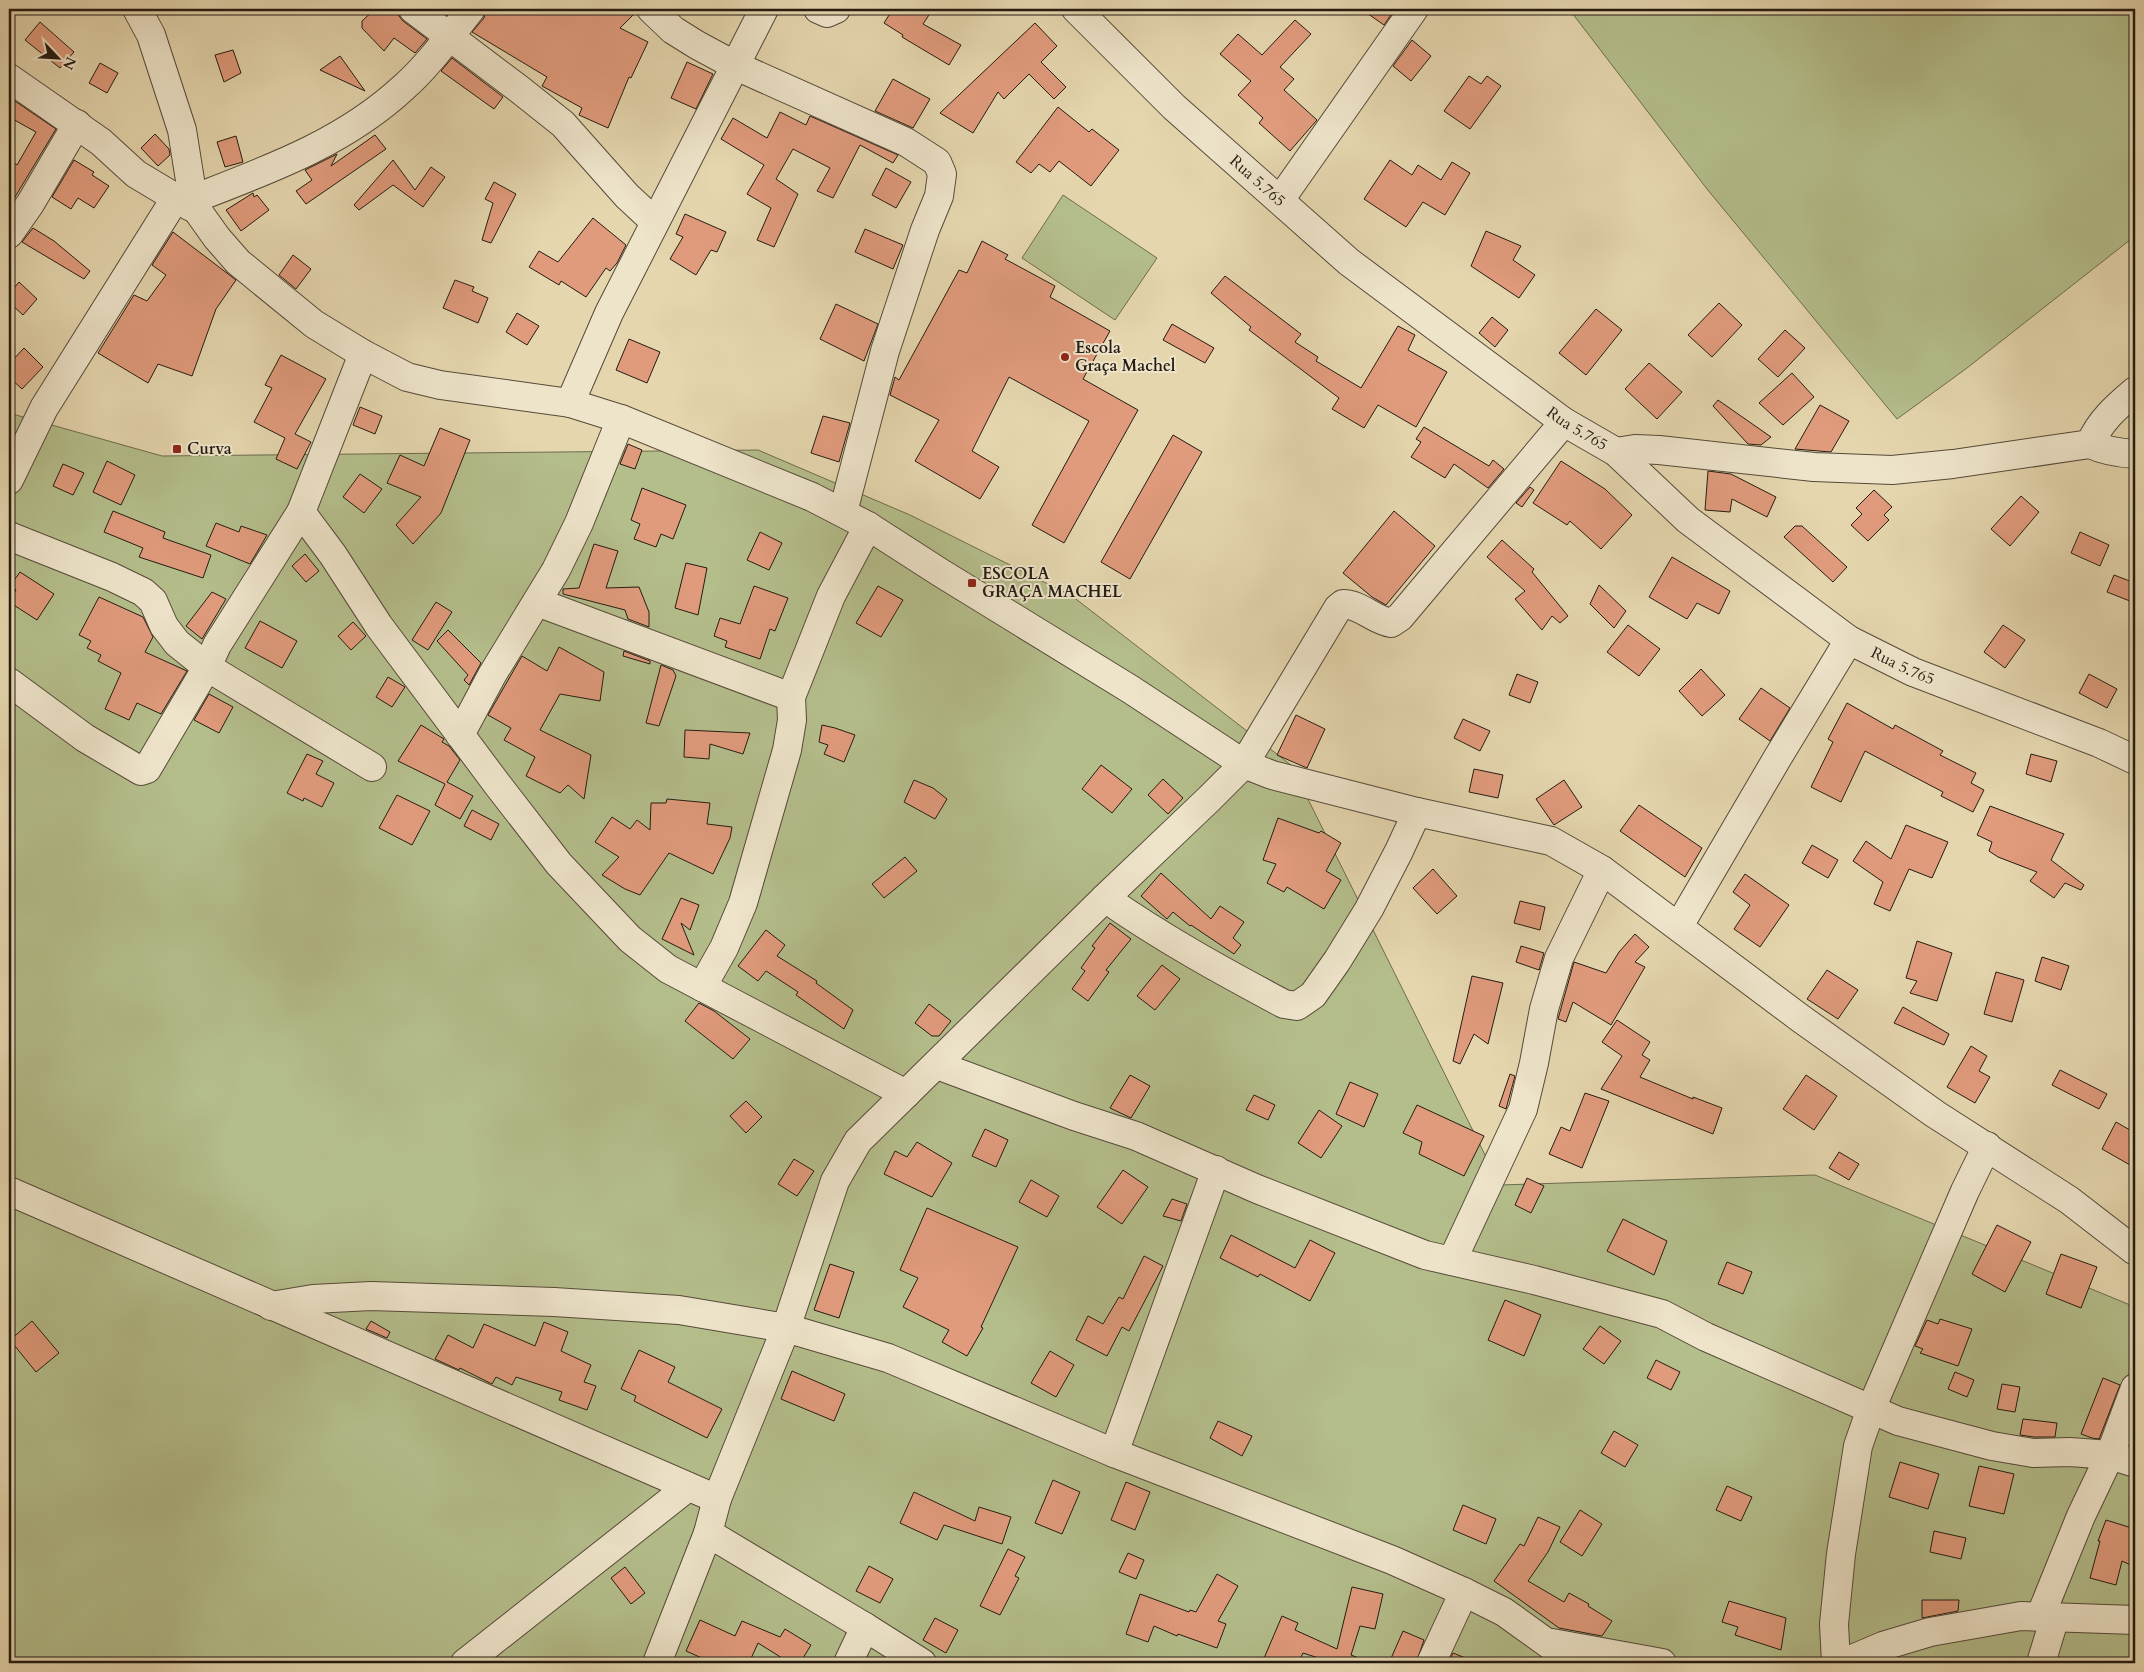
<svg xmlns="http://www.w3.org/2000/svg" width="2144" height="1672" viewBox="0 0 2144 1672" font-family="Cardo,serif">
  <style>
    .green { fill: #b4be8b; stroke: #6c6c4e }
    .building { fill: #e09b7c; stroke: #251b12 }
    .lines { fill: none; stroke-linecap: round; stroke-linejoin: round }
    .minor-casing { stroke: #554a39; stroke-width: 30 }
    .minor { stroke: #eee4ca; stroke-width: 28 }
    .poi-dot { fill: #8f2418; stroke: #eee4ca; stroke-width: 2 }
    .labels { text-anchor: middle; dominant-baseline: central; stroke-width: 4; stroke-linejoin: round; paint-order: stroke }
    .street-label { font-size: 16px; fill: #251b12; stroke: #eee4ca }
    .poi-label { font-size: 16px; font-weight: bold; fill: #251b12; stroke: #eee4ca; text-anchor: start }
  </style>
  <rect width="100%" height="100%" fill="#e5d6ae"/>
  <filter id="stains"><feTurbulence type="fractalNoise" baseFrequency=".004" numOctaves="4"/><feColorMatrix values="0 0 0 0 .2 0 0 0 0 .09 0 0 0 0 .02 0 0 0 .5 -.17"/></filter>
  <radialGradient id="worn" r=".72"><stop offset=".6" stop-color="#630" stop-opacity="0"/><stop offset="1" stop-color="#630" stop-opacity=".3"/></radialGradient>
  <path class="green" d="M1569,9H2135V236L1967,368L1897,419L1707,189Z
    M1063,195L1157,258L1115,320L1022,258Z
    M9,413L162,456L758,450L910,515L1072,596L1291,765L1500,1185L1815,1175L2135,1307V1663H9Z"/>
  <path class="building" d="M375,9H398L399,16L403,21L427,39L415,53L394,38L384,51L362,28V21Z
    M486,9H636V12L620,28L648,42L631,78L629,77L608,128L579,115L582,108L542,86L547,77L472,32L484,18Z
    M893,9H933L923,24L961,45L949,65L902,37L903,35L884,23Z
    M1361,9H1395L1384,25Z
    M1295,20L1311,34L1280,67L1294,79L1284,90L1317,120L1290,151L1259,123L1263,118L1238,95L1251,81L1220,54L1238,34L1262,55Z
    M40,22L74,52L60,68L25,40Z
    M1035,23L1057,46L1041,62L1066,87L1054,99L1029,74L1004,99L998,92L973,133L940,113Z
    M1412,40L1431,56L1411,81L1393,66Z
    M233,50L241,73L224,82L215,55Z
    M340,56L365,91L320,70Z
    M452,58L503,97L494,109L441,71Z
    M687,62L713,74L696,109L671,98Z
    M100,63L118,73L107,93L89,83Z
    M1469,76L1481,84L1487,76L1501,86L1470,129L1444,111Z
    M893,79L930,99L913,128L875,111Z
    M9,97L56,129L9,207V160L17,165L36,132L9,117Z
    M1058,107L1089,132L1092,129L1119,150L1091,186L1059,161L1050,172L1039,164L1031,173L1016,162Z
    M780,112L806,125L810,116L898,155L893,163L860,145L833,198L817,191L830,168L793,149L776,179L798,194L774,247L757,240L771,208L747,194L764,165L721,139L733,118L767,138Z
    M155,134L169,149L170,155L158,166L141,148Z
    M375,135L386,149L306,204L296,191L312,180L305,170L337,154L331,166Z
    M236,136L243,162L225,167L217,142Z
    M74,160L94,172L92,175L109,186L94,208L78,198L71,209L52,197Z
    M393,160L415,190L431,167L445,177L423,207L393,185L359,210L354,205Z
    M1390,160L1412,175L1418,165L1441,180L1452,162L1470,173L1445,215L1423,202L1406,227L1364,199Z
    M886,168L911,182L896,208L872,195Z
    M494,182L516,194L491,243L482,240L493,203L485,199Z
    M253,193L254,197L257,195L269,210L241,231L226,210Z
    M685,214L726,232L717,252L711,250L696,275L670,259L683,237L676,234Z
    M593,218L626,245L617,263L610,271L606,268L586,297L561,281L559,285L529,267L539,251L558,262Z
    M33,228L54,241L90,271L84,279L22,242Z
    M865,229L903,245L893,269L855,252Z
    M1486,231L1521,246L1513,260L1535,275L1519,298L1471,266Z
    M173,232L236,280L216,309L192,376L158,364L148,383L98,353L134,295L147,301L166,275L152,265Z
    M982,241L1008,255L1005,259L1055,286L1050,297L1110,331L1083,379L1138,410L1064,543L1032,525L1089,421L1009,377L972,451L999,467L980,499L915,461L939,420L890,395L895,377L899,380L959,270L967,273Z
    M293,255L311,269L296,289L279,275Z
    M1225,276L1301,334L1295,342L1318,357L1316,361L1361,388L1398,326L1415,335L1408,350L1447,372L1416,427L1378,405L1364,428L1332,409L1339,398L1249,330L1251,327L1211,293Z
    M455,280L474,287L472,291L488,298L478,323L443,308Z
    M19,282L37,299L23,315L9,302V294Z
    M1719,303L1742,325L1712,357L1688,335Z
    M836,304L878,324L864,361L820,339Z
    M1596,309L1622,330L1586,375L1559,353Z
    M517,313L539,326L527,345L506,332Z
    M1492,317L1508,330L1495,347L1479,333Z
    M1172,324L1214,348L1205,363L1163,340Z
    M1785,330L1805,348L1778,377L1758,359Z
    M629,339L660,352L647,383L616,370Z
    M24,348L43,367L22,389L9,377V364Z
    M281,355L326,379L295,434L311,442L297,469L276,459L285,438L254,422L272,388L265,385Z
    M1649,363L1682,392L1657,419L1625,389Z
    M1792,373L1814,397L1783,425L1759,403Z
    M1718,400L1771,437L1761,445L1748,444L1713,406Z
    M1820,405L1849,421L1831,452L1795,449Z
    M360,407L382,416L375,434L353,425Z
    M823,416L850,423L839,462L811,453Z
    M1424,427L1489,466L1493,460L1504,469L1488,488L1454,464L1445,478L1411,457L1421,442L1416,439Z
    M440,428L470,440L441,513L413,544L396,525L421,497L387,483L400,455L424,466Z
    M1173,435L1202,452L1130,579L1101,562Z
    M628,444L642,450L635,469L620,464Z
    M107,461L135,475L121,505L93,492Z
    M1561,461L1605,489L1632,515L1601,549L1570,521L1567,525L1533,503Z
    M63,464L84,473L73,495L53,486Z
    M1708,471L1731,474L1776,497L1767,517L1732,499L1730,512L1705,510Z
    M360,474L382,489L364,513L343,497Z
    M1530,487L1534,490L1522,507L1516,503Z
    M642,488L686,505L673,539L661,534L656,547L634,539L640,524L631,520Z
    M1874,490L1892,507L1884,515L1889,520L1868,541L1851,525L1862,514L1856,508Z
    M2021,496L2039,512L2010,546L1991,529Z
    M113,511L165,532L163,538L211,555L203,578L139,557L143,548L104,532Z
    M1394,511L1435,546L1386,605L1372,597L1343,573Z
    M216,523L239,532L241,526L267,535L250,564L206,546Z
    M1795,526H1802L1847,567L1833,582L1784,537Z
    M760,532L782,543L769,570L747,560Z
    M2080,532L2109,545L2100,566L2071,553Z
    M1502,540L1534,569L1532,572L1568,616L1560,623L1552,616L1542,630L1515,599L1525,591L1487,557Z
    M594,544L618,551L606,588L639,587L649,612V627L628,619L625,610L563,594V589L579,588Z
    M305,554L319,571L306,582L292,566Z
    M1672,557L1730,591L1719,614L1697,603L1687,619L1649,597Z
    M686,563L707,568L698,615L675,608Z
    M20,572L54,594L37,620L9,602L16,590L10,586Z
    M2114,575L2135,583V603L2107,592Z
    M1599,585L1626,611L1614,628L1590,604Z
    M754,586L788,598L775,631L770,629L760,659L725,647L727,641L714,636L720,618L740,624Z
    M878,586L903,600L881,637L856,623Z
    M212,592L226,599L202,639L186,626Z
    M99,597L143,617L153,637L145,652L187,671L161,714L137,703L129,720L105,709L121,673L98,661L101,655L87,648L91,641L79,635Z
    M436,602L452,612L428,650L412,640Z
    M260,621L297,641L282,668L245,648Z
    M353,622L366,636L351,650L338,636Z
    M1628,625L1660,649L1639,676L1607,652Z
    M2003,625L2025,640L2005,668L1984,652Z
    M448,630L481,663L469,685L464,680L468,675L437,641Z
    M559,647L604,672L600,701L560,694L540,730L591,755L584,799L568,785L560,793L526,776L535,757L504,740L511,728L488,715L522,656L547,671Z
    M624,651L650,661V664L623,656Z
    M661,665L673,670L676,676L659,726L646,723Z
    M1701,669L1725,695L1702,716L1679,691Z
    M1517,674L1538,682L1530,703L1509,695Z
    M2089,674L2117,689L2107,708L2079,693Z
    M388,677L405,687L392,707L376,697Z
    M1761,688L1790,708L1770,741L1739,719Z
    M209,694L233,707L219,733L194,720Z
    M1847,703L1893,729L1895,725L1943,751L1940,755L1976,773L1971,783L1984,790L1973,812L1941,796L1943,792L1865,751L1841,802L1811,787L1833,742L1828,739Z
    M1296,715L1325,729L1307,768L1277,755Z
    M1463,719L1490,731L1480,751L1454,738Z
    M421,725L444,739L442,742L449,746L460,760L447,782L473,796L460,819L435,805L445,784L398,761Z
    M822,725L835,728L855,735L844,762L824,754L828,745L819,742Z
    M685,730L750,733L743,754L710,744L709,759L684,757Z
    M307,754L323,761L316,774L334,783L322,807L304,798L303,801L287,793Z
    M2031,754L2057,761L2051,782L2026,774Z
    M1101,765L1132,789L1112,813L1082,789Z
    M1474,769L1503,775L1498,798L1469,792Z
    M1163,779L1183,798L1168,814L1148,795Z
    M914,780L933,788L947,799L935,819L904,802Z
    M1564,780L1582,807L1554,825L1536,799Z
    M397,795L430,811L412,845L379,828Z
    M667,799L710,803L707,824L732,827L730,838L713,874L669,853L640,895L625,889L602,875L619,857L595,842L612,817L630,829L637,820L650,830L651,803H666Z
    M1639,805L1702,848L1685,877L1620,831Z
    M1990,806L2064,834L2051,860L2084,885L2081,890L2065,883L2054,898L2030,881L2037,872L1998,857L1989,851L1992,842L1977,835Z
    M472,810L499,824L491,840L464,826Z
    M1278,818L1319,833L1321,831L1341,843L1326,871L1341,880L1324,909L1287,887L1284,892L1267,883L1276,864L1263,860Z
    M1906,825L1948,842L1932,878L1909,869L1890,911L1874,904L1883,882L1853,861L1866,841L1891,859Z
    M1812,845L1838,860L1828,878L1802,863Z
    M905,857L917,871L884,898L872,884Z
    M1433,869L1457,896L1437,914L1413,888Z
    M1161,873L1211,919L1220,906L1244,922L1233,938L1241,945L1234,954L1191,925L1190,926L1173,912L1167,919L1141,896Z
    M1745,874L1789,905L1760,947L1734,929L1750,905L1733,892Z
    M681,898L699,905L690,930L681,923L694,955L662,939Z
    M1520,901L1545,907L1540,930L1514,923Z
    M1110,923L1131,939L1106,970L1109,972L1088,1001L1072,989L1085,971L1081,968L1095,948L1092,946Z
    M766,930L785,945L777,956L817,981L816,983L853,1010L844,1029L796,995L798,992L766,971L758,981L738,966Z
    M1635,934L1649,947L1635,962L1645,967L1611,1025L1573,1002L1566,1022L1558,1019L1574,962L1606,973L1619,952Z
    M1917,941L1952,953L1937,1001L1910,993L1917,981L1906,978Z
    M1521,946L1544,953L1539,970L1516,962Z
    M2042,957L2069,966L2061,990L2035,981Z
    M1162,965L1180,979L1155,1010L1137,996Z
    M1827,970L1858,990L1838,1019L1807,999Z
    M1996,972L2024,980L2012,1022L1984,1014Z
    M1472,976L1503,983L1488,1044L1474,1034L1460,1064L1453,1061Z
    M699,1003L714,1011L750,1039L733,1059L685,1021Z
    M929,1004L951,1021L939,1036H932L915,1023Z
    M1903,1007L1949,1034L1944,1045L1894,1023Z
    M1617,1020L1650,1042L1642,1055L1650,1060L1640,1077L1693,1099V1097L1722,1108L1713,1134L1601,1089L1622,1056L1602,1042Z
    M1971,1046L1987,1056L1979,1071L1990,1077L1975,1103L1947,1087Z
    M2060,1070L2107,1094L2099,1109L2052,1085Z
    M1510,1074L1515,1076L1506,1109L1499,1106Z
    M1130,1075L1150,1086L1131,1118L1110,1108Z
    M1806,1075L1837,1096L1814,1130L1783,1109Z
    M1350,1082L1378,1094L1364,1127L1336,1114Z
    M1585,1093L1609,1101L1582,1168L1549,1154L1561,1127L1570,1131Z
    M1254,1095L1275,1105L1268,1120L1246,1110Z
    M746,1101L762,1117L746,1133L730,1116Z
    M1417,1105L1484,1136L1464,1176L1419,1154L1422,1142L1403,1133Z
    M1319,1110L1342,1126L1321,1158L1298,1143Z
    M2116,1122L2135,1133V1155L2130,1165L2102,1149Z
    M985,1129L1008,1140L996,1167L972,1156Z
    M917,1142L952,1163L932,1197L884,1174L895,1151L907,1157Z
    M1839,1152L1859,1164L1849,1180L1829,1168Z
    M794,1159L814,1171L797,1196L778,1184Z
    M1123,1170L1148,1187L1122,1224L1097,1207Z
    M1527,1178L1544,1186L1531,1213L1515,1205Z
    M1031,1180L1059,1196L1047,1217L1019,1202Z
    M1172,1199L1187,1204L1181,1221L1163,1216Z
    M927,1208L1018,1247L981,1327L983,1328L967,1356L942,1342L949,1330L903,1307L918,1278L900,1270Z
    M1623,1219L1667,1241L1654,1275L1607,1251Z
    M1997,1225L2031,1242L2005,1292L1972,1274Z
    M1231,1235L1295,1268L1310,1240L1335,1253L1310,1301L1260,1274L1258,1277L1220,1258Z
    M2061,1254L2097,1267L2081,1308L2046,1294Z
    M1144,1256L1163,1266L1129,1331L1122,1327L1107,1356L1076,1340L1088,1316L1103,1324L1119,1297L1123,1299Z
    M1727,1262L1752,1272L1743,1294L1718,1284Z
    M830,1264L854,1272L839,1318L814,1310Z
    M1505,1300L1541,1315L1524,1356L1488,1340Z
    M1940,1319L1972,1329L1958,1366L1920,1353L1923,1349L1915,1346L1927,1320L1938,1324Z
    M32,1321L59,1353L36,1372L10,1340Z
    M371,1321L390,1332L387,1338L366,1329Z
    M544,1322L568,1332L561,1351L591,1365L584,1382L596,1386L587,1410L559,1400L562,1392L516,1377L512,1385L496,1377L492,1384L460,1368L459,1370L435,1359L448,1335L473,1348L484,1324L535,1346Z
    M1600,1326L1621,1341L1604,1364L1583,1349Z
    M639,1350L675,1367L668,1382L722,1409L707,1438L634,1401L636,1396L621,1389Z
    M1050,1351L1074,1365L1056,1397L1031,1383Z
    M1656,1360L1680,1372L1671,1390L1647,1378Z
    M792,1371L845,1394L834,1421L781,1399Z
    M1955,1372L1974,1380L1967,1397L1948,1389Z
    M2103,1378L2120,1385L2099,1439L2092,1438L2081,1434Z
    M2002,1384L2020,1387L2015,1412L1997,1409Z
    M2023,1419L2057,1423L2055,1437H2034L2020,1435Z
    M1218,1421L1252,1436L1242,1456L1210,1438Z
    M1614,1431L1638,1445L1625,1467L1601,1453Z
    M1900,1462L1939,1474L1928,1509L1889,1497Z
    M1979,1466L2014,1474L2004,1514L1969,1506Z
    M1053,1480L1080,1492L1062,1534L1035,1523Z
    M1126,1482L1150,1492L1135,1530L1111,1520Z
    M1727,1486L1752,1497L1741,1521L1716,1510Z
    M914,1492L975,1521L979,1507L1011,1517L1002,1544L944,1525L937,1540L900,1523Z
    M1463,1505L1496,1519L1486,1544L1453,1530Z
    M1580,1510L1602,1524L1582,1556L1560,1542Z
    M1538,1517L1560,1527L1548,1552L1528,1581L1564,1602L1569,1593L1589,1604L1588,1606L1612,1621L1602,1636L1559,1628L1494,1581L1520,1544L1524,1546Z
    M2106,1520L2135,1529V1567L2122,1561L2116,1585L2090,1578L2100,1541H2098Z
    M1934,1531L1966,1538L1961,1559L1930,1552Z
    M1008,1549L1025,1557L1015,1576L1019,1578L1000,1615L980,1606Z
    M1128,1553L1144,1560L1136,1579L1119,1572Z
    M869,1566L893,1579L880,1603L856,1591Z
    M625,1567L645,1593L631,1604L611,1578Z
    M1217,1574L1238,1586L1218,1621L1226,1624L1217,1648L1178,1634L1177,1636L1154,1626L1148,1642L1126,1634L1140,1594L1189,1612L1190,1610L1196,1612Z
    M1352,1587L1383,1594L1375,1629L1360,1626L1351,1655L1361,1659L1359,1663H1334L1303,1653L1298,1663H1262L1282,1616L1298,1623L1295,1630L1337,1649Z
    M1922,1600H1959L1958,1611L1922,1618Z
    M1729,1601L1786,1618L1781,1650L1735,1635L1738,1627L1722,1622Z
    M935,1618L958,1630L946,1653L923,1640Z
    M700,1620L735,1636L742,1621L780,1637L785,1629L811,1645L800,1663H790L758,1643L749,1663H713L686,1651Z
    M1403,1631L1424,1640L1416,1663H1389Z
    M1453,1653L1478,1663H1448Z"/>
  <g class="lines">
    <g class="minor-casing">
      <g id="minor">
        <path d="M137,9L151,35L182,130L193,199L197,210L217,238L238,262L314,324L363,354L407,377L440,385L570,403L621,419L812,497L868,526L941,573L1130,689L1244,764L1272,775L1417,812L1551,841L1602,870L1800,1018L1935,1114L2069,1200L2135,1251"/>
        <path d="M413,9L519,89L563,124L627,196L655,222"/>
        <path d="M651,9L673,30L697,45L736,66L906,142L937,162L942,174L939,196L925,230L885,351L843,512"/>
        <path d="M818,9L827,13L836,9"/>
        <path id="s1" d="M1076,9L1174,107L1349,262L1564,422L1616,452L1688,520L1849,640L1913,672L2099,743L2135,760"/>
        <path d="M9,78L101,142L136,174L191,207"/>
        <path d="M193,199C268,170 344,143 404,87C428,66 451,34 471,9"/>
        <path d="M1280,200L1414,9"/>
        <path d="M9,234L30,204L77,124"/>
        <path d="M363,354L301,512L217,645L207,667L372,767"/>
        <path d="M570,403L609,313L764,9"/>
        <path d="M2090,444C2100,421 2116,407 2135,391"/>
        <path d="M1616,452L1635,449L1659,450L1814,467L1892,470L1953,464L2090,444C2105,451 2119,453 2135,454"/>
        <path d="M9,480L44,408L175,199"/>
        <path d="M301,512L333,555L379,626L497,784L559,864L630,939L668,969L906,1094"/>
        <path d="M9,536L112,577L143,592L153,601L164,626L177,643L207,667L147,769L141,771L85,738L9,682"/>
        <path d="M537,602L791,697"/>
        <path d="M460,735L492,675L556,570L579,523L621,419"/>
        <path d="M1105,898C1162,938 1222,971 1284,1004L1297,1006L1313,995L1337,961L1369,909L1399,851L1417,812"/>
        <path d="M1679,926L1778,757L1849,640"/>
        <path d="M702,987L724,948L743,903L787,750L792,720L791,697L831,596L868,526"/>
        <path d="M937,1065L1074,1116L1136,1136L1257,1189L1425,1255L1534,1280L1662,1314L1706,1337L1898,1421L1992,1446L2033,1453L2070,1452L2110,1455L2135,1463"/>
        <path d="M9,1191L717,1499"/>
        <path d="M1452,1261L1523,1109L1534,1063L1544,1009L1559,958L1602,870"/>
        <path d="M271,1306L313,1299L371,1296L554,1302L679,1310L786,1328L888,1358L1114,1453L1392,1560L1464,1592L1504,1612L1575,1663"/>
        <path d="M1114,1453L1216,1170"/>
        <path d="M2040,1617L2081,1516L2110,1455L2135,1388"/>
        <path d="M1552,1643L1662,1663"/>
        <path d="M465,1663L688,1487"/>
        <path d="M657,1663L708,1533"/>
        <path d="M848,1663L865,1627"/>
        <path d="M922,1663L865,1627L708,1533L717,1499L786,1328L835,1181L858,1141L1105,898L1209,799L1244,764L1338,608L1343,604C1360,604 1374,620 1391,623L1400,617L1564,422"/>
        <path d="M1431,1663L1464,1592"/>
        <path d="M1836,1663L1834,1624L1841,1554L1858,1446L1871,1409L1965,1191L1987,1146"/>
        <path d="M1843,1663L1883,1646L1930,1632L2021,1616L2135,1620"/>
        <path d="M2041,1663L2055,1617"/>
      </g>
    </g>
    <use href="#minor" class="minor"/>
  </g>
  <g class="poi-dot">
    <circle cx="1065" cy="357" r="5"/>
    <rect x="172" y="444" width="10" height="10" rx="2.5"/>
    <rect x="967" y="578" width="10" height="10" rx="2.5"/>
  </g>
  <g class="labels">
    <g class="street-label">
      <text stroke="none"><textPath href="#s1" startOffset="250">Rua 5.765</textPath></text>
      <text stroke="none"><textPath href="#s1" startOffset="655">Rua 5.765</textPath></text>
      <text stroke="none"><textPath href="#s1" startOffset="1060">Rua 5.765</textPath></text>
    </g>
    <g class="poi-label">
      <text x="1075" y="348">Escola<tspan x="1075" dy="18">Graça Machel</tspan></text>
      <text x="187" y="449">Curva</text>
      <text x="982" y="574">ESCOLA<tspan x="982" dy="18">GRAÇA MACHEL</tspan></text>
    </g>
  </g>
  <rect width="2144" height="1672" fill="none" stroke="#e5d6ae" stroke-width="30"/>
  <rect x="10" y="10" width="2124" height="1652" fill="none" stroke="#251b12" stroke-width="2.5"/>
  <rect x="15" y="15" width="2114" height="1642" fill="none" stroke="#251b12"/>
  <g transform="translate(58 58) rotate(115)" stroke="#eee4ca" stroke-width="4" paint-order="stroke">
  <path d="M0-4L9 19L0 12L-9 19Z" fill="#251b12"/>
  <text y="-8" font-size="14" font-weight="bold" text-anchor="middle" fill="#251b12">N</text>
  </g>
  <rect width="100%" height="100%" filter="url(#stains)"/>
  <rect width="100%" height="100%" fill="url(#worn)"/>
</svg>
